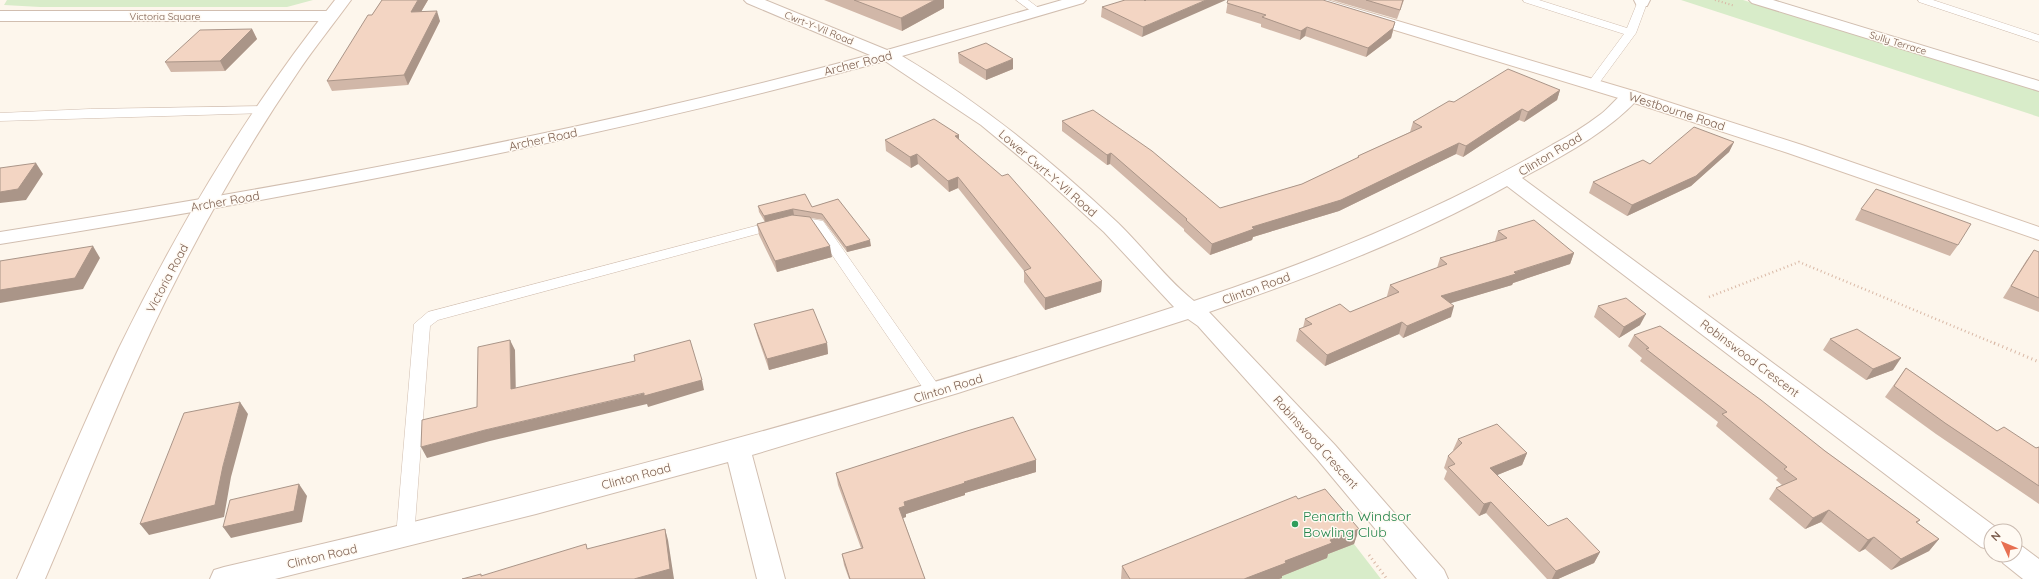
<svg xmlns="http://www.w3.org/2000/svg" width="2039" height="579" viewBox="0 0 2039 579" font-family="Quicksand,sans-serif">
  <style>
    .green { fill: #d8ecc9 }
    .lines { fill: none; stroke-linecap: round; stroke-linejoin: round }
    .lane-casing { stroke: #d1beb0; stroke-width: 1 }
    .street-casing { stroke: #d1beb0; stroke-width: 2 }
    .secondary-casing { stroke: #d6c0b0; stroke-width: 2 }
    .path-far2 { stroke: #d9b8a5; stroke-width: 2; stroke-dasharray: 1 2.5; stroke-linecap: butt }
    .path-far1 { stroke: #d9b8a5; stroke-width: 2.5; stroke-dasharray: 1 3; stroke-linecap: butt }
    .path { stroke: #d9b8a5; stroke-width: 3; stroke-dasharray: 1 3.5; stroke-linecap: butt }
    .lane { fill: #fff; fill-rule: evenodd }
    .street { fill: #fff; fill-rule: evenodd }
    .secondary { fill: #fff; fill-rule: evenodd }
    .wall { fill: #d1b7a8 }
    .shaded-wall { fill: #aa9588 }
    .building { fill: #f3d5c3; stroke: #aa9588 }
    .leisure-dot { fill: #2e9e5b; stroke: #fffaf3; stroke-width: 1.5 }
    .labels { text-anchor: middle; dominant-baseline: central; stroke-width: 3; stroke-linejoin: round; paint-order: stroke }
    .far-street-label { font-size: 10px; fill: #7a5c4d; stroke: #fffaf3 }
    .street-label { font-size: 12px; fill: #7a5c4d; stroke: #fffaf3 }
    .near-leisure-label { font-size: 14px; fill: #27864d; stroke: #fffaf3; text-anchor: start }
  </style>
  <rect width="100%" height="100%" fill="#fdf6ec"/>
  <path class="green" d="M7,0H313L287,7H40L4,5Z
    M1681,0H1743L2039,91V117Z
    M1354,544L1381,579H1125Z"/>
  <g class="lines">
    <g class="lane-casing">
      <path id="lane" d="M1016,0H1028L1044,12L1043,14H1035Z
        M1523,0H1539L1627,28L1638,1H1646L1647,3L1636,33L1597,86L1593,88L1587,84L1624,34L1524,2Z
        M1918,0H1933L2039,35V42L1919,2Z
        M264,106L270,110L268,113L0,121V113L90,109Z
        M794,216L823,221L941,389L943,393L941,397L935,399L929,397L813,227L794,224L438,320L430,326L414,537L412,542L405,545L398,542L396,537L414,324L428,312Z"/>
    </g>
    <g class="street-casing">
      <path id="street" d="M744,0H765L887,50L1062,0H1086L1083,3L902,56C980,102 1052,161 1118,223C1144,248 1166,279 1194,301C1318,260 1439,211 1552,145C1569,136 1585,126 1601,114C1608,109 1618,96 1625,92C1629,90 1633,91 1637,92L1640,96L1637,100C1605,134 1562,156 1522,178L2001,531H1991V550L1981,547L1507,186C1413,238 1311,277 1209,312L1335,445L1444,570L1448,579H1417L1317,459L1198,326L1188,319L958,393L752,455L785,579H757L728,462L536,514L275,579H210L214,570L224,567C545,493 861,410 1174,307L1104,232L1039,173L981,125L885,61C594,140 298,197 0,244V232C293,186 584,132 870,55L747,3Z
        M1634,0H1650L1647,6H1637Z
        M1749,0H1773L2039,81V91L1752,3Z
        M0,11H330L336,13L338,16L336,19L330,21H0Z
        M2015,544L2023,547L2039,559V579H2023L2003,563L1999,555H2015Z"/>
    </g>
    <g class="secondary-casing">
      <path id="secondary" d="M335,0H351C333,25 313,49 296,75C253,138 214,205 179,274C128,372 89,477 45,579H17C51,502 83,424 119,348C179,225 250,106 335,0Z
        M1303,0H1327L1637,92L1802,145L2039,227V240L1788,153L1625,100L1306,3Z"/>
    </g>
    <path class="path-far2" d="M1715,0L1735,6"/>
    <path class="path-far1" d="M1709,297L1799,262L1996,344"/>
    <path class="path" d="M1994,343L2039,362
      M1369,555L1387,579"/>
    <use href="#lane" class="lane"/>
    <use href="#street" class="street"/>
    <use href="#secondary" class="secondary"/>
  </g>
  <path class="wall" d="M382,0H428L421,12L440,21L408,85L332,91L327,81Z
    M824,0H944V8L902,31Z
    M1146,0L1142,37L1101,17L1102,7Z
    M1228,0L1393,31L1391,38L1366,57L1305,36L1300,40L1261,27V24L1226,13Z
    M1332,0H1404L1397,19Z
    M252,29L257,39L225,71L171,72L165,62Z
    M958,53L1013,69L986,80L959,63Z
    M1560,90L1557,100L1524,122L1519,120L1463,157L1456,154L1339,211L1253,237L1252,240L1210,255L1184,231V229L1110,164L1107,165L1062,131V121L1220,208L1302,184L1357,158L1358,156L1410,132L1413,122L1454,102Z
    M959,135V140L1102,281L1101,292L1045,310L1024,282V271L958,188L949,192L918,164L911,168L886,151L885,140Z
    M1734,142L1729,152L1691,186L1627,216L1589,193L1593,182L1650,164Z
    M838,199L871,246L847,252L823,220L793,215L832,257L777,272L759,235L757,224L765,222L759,212L758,206L812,207Z
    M1861,209L1958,245L1950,256L1855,220Z
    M1498,231L1574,253L1570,264L1513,283L1512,285L1450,303L1451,317L1403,338L1399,334L1325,366L1296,341L1299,329L1303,328L1305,319L1350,312L1387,297V296L1390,285L1437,268L1440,258L1495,241Z
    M2034,250L2039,252V312L2003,298L2026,261Z
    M1598,306L1640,325L1619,338L1594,317Z
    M754,324L827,343L828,354L769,370L757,335Z
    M1634,335L1825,451L1920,520L1917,523L1939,539L1929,551L1891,570L1865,549L1859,552L1821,522L1805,529L1769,499L1776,488L1782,485L1776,480L1778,478L1716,426L1718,422L1640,361L1642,358L1628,346Z
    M1830,339L1893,370L1866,380L1823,350Z
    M1906,368L1997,431L2036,448L2039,447V504L1936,434L1885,397Z
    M1458,439L1527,453L1522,465L1497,475L1548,526L1600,552L1594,563L1558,579H1547L1486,513L1479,516L1444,479L1447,471L1444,468L1448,456L1454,451L1453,450Z
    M1036,472L965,493V495L906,514V517L903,518L925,579H849L844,565L842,554L861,548L838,485L836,473Z
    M1298,499L1359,529L1354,544L1328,554L1327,558L1282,576V578L1279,579H1121L1122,566Z"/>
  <path class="shaded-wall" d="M418,0H428L415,22L411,12Z
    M935,0H944V8L902,31L901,18Z
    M1206,0H1226L1142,37L1143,27Z
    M437,11L440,21L408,85L404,75Z
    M1395,22L1391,38L1366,57L1368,48Z
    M1307,27L1305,36L1300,40L1301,31Z
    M252,29L257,39L225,71L220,61Z
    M1013,59V69L986,80V70Z
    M1560,90L1557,100L1524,122L1528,112Z
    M1522,109L1519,120L1463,157L1466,146Z
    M959,135V145L955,136Z
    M1734,142L1729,152L1691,186L1627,216L1632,205Z
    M1459,143L1456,154L1339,211L1253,237L1252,240L1210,255L1212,244L1252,227Z
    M1111,153L1110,164L1107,165V155Z
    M917,154L918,164L911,168L910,157Z
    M36,163L43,174L26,200L0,203V192Z
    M958,177V188L949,192L948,181Z
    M793,209L794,215L765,222L764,216Z
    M870,240L871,246L847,252L846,247Z
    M93,246L100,258L83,289L0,303V290Z
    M830,246L832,257L777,272L775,261Z
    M1574,253L1570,264L1513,283L1512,285L1438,307L1441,296Z
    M1102,281L1101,292L1045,310V298Z
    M1454,306L1451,317L1403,338L1407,326Z
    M1646,314L1640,325L1619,338L1624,327Z
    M1402,322L1399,334L1325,366L1327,355Z
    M510,340L515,350L516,400L511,389Z
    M827,343L828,354L769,370L767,359Z
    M1901,358L1893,370L1866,380L1873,369Z
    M702,380L704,390L648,407L647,404L490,441L427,458L421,447L485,430Z
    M240,402L248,414L231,477L224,517L149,535L140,524L223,466Z
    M1527,453L1522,465L1485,480L1490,468Z
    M1036,460V472L965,493V495L906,514V517L900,519L899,508L904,502L964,482Z
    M299,484L307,496L302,522L231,538L223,527Z
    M1491,502L1486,513L1479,516L1484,504Z
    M1829,510L1821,522L1805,529L1813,518Z
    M665,529L668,540L674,579H634Z
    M1359,529L1354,544L1328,554L1327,558L1282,576V578L1279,579H1244L1330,540Z
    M1874,537L1865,549L1859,552L1868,540Z
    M1939,539L1929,551L1891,570L1901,559Z
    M1600,552L1594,563L1558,579H1552L1556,571Z"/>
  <path class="building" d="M382,0H418L411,12L437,11L404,75L327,81L368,15H372Z
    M854,0H935L901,18Z
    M1125,0H1144L1145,1L1146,0H1206L1143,27L1102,7Z
    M1228,0H1323L1395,22L1393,28L1368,48L1307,27L1301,31L1262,17L1266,15L1227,3Z
    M1366,0H1403L1400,10Z
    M252,29L220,61L165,62L200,30Z
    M986,43L1013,59L986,70L958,53Z
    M1508,69L1560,90L1528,112L1522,109L1466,146L1459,143L1341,200L1252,227L1254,229L1212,244L1186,220L1187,219L1111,153L1107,155L1062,121L1093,110L1152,151L1220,208L1302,184L1359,157L1358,156L1422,127L1413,122L1449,101L1454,102Z
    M934,119L959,135L955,136L1002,176L1008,174L1102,281L1045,298L1024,271L1031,268L958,177L948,181L917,154L910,157L885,140Z
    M1694,127L1734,142L1696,176L1632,205L1593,182L1643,160L1650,164Z
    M36,163L18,189L0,192V168Z
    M1876,189L1971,224L1958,245L1861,209Z
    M805,194L812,207L838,199L870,240L846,247L822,214L793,209L764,216L758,206Z
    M792,215L810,217L830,246L775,261L757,224Z
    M1534,220L1574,253L1514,272L1516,274L1441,296L1454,306L1407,326L1402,322L1327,355L1299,329L1312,324L1305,319L1340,304L1350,312L1399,292L1390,285L1447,264L1440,258L1507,238L1498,231Z
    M93,246L75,278L0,290V261Z
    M2034,250L2039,252V298L2011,286Z
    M1626,298L1646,314L1624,327L1598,306Z
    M813,309L827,343L767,359L754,324Z
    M1660,326L1761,400L1825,451L1920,520L1916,522L1939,539L1901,559L1874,537L1868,540L1829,510L1813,518L1776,488L1797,479L1784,469L1787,467L1722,414L1727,412L1646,349L1649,348L1634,335Z
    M1857,329L1901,358L1873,369L1830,339Z
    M510,340L511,389L635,361L634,355L690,340L702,380L644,396V393L485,430L421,447L422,420L477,407L478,347Z
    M1906,368L1997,431L2004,427L2036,448L2039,447V486L1945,423L1894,386Z
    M240,402L223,466L215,505L140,524L184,413Z
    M1013,417L1036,460L964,482L965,483L904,502L905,506L899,508L925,579H850L842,554L863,548L836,473L967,431Z
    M1497,424L1527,453L1490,468L1548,526L1567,518L1600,552L1556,571L1491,502L1484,504L1448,467L1455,464L1448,456L1462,443L1458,439Z
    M299,484L294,511L223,527L230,500Z
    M1325,489L1359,529L1330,540L1332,543L1285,561L1286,563L1244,579H1130L1122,566L1296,496L1298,499Z
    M665,529L670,569L634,579H462L481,574V576L586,544L587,549Z"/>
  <circle class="leisure-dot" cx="1295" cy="524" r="4"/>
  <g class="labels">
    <g class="far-street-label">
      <text x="165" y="16">Victoria Square</text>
      <text transform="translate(819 28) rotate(22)">Cwrt-Y-Vil Road</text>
      <text transform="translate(1898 43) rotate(17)">Sully Terrace</text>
    </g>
    <g class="street-label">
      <text transform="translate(858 63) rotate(-14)">Archer Road</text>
      <text transform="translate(1677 111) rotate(18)">Westbourne Road</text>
      <text transform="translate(543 139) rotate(-12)">Archer Road</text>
      <text transform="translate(1550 154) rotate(-31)">Clinton Road</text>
      <text transform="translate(1048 173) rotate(41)">Lower Cwrt-Y-Vil Road</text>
      <text transform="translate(225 201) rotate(-10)">Archer Road</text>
      <text transform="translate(167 278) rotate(-62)">Victoria Road</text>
      <text transform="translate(1256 288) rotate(-20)">Clinton Road</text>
      <text transform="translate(1750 358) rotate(37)">Robinswood Crescent</text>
      <text transform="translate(948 388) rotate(-17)">Clinton Road</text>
      <text transform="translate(1316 442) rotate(48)">Robinswood Crescent</text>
      <text transform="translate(636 476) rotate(-15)">Clinton Road</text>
      <text transform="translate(322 556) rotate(-13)">Clinton Road</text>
    </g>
    <g class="near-leisure-label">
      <text x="1303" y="516">Penarth Windsor<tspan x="1303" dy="16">Bowling Club</tspan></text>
    </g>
  </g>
  <g transform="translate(2003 543) rotate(314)"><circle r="19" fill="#fffaf3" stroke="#cabbb1"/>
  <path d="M0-3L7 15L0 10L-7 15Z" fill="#e76f51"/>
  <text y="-6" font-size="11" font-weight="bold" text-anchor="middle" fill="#7a5c4d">N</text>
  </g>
</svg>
